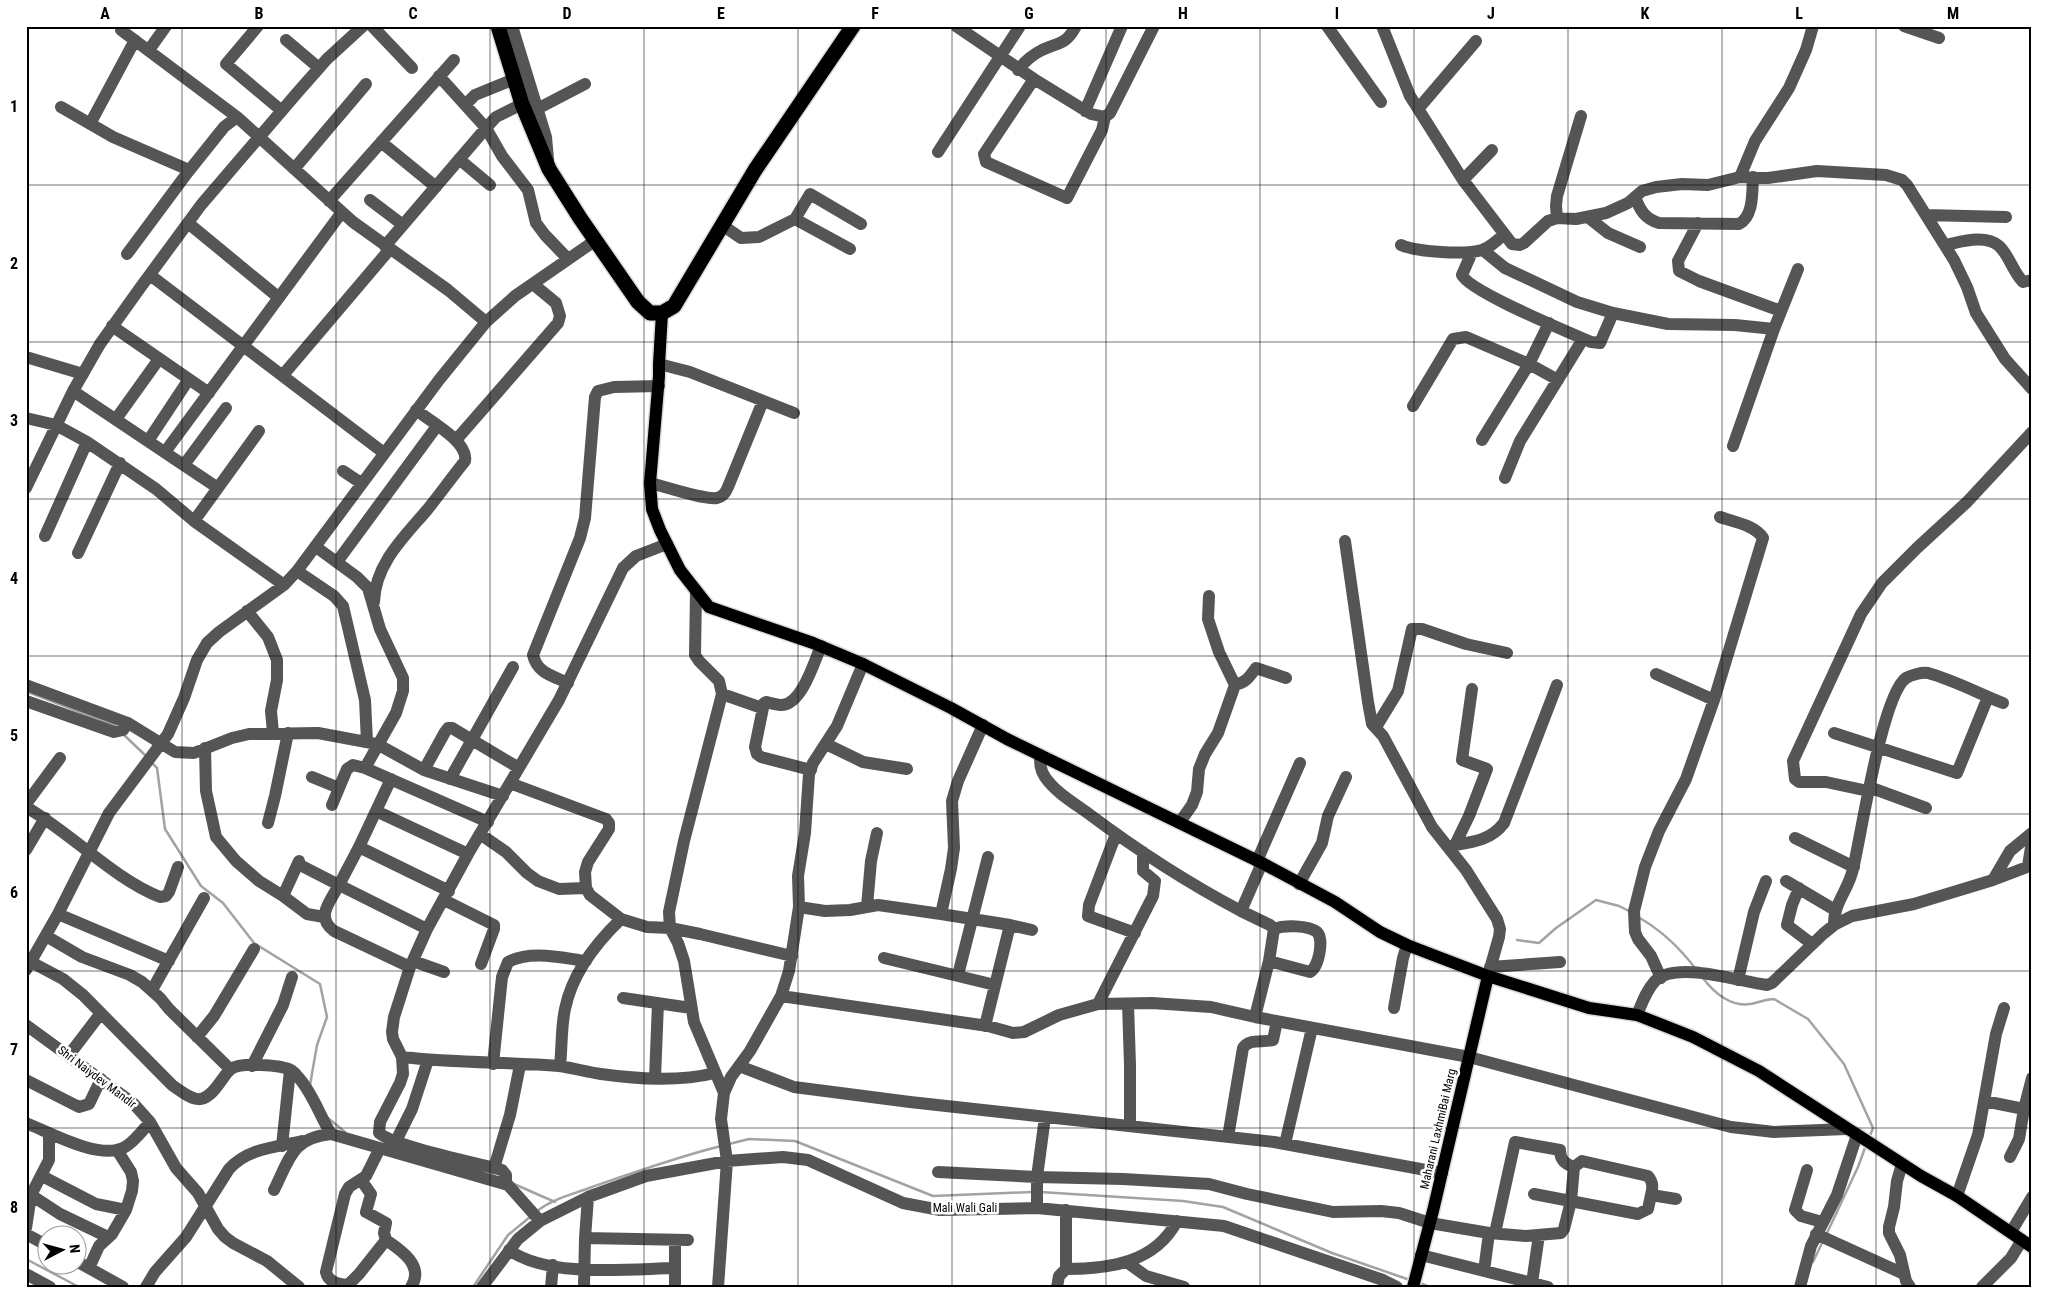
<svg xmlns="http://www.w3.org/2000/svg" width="2058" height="1313" viewBox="0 0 2058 1313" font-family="'Roboto Condensed',sans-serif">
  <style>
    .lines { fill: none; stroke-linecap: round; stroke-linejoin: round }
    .stream { stroke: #a3a3a3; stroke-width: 2.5 }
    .major-casing { stroke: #dbdbdb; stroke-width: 15 }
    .highway-casing { stroke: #dbdbdb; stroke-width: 18 }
    .minor { stroke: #555; stroke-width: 12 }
    .major { stroke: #000; stroke-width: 12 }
    .highway { stroke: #000; stroke-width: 15 }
    .grid { fill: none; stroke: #000; stroke-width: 1; stroke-opacity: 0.55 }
    .labels { text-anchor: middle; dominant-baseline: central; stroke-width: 5; stroke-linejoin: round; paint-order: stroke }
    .street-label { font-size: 12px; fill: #000; stroke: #fff }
    .neatline { fill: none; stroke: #000; stroke-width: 2 }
    .grid-label { font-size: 16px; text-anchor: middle; font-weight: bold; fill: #000 }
  </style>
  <rect width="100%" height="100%" fill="#fff"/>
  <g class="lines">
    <path class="stream" d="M28,692L116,726
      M123,734L146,756
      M151,762L157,768L165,829L201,886L223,903L254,943L320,984L327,1017L317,1045L310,1085
      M1638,917C1661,930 1679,947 1695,968
      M1517,940L1539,943L1556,928L1596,900L1619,906L1629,911
      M1703,978C1714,993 1731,1007 1750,1004C1758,1003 1765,999 1774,999L1808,1019L1844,1064L1873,1128L1869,1138
      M328,1118L345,1132
      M729,1144L749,1139L795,1141L933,1196L1032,1192
      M514,1184L555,1202
      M1040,1192L1183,1201L1223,1207L1332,1253L1410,1280
      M536,1212C551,1199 574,1194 592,1187C635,1172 677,1157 721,1146
      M1827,1233L1858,1167L1866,1145
      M26,1259L79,1287
      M1813,1262L1822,1243
      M1417,1282L1430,1287
      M473,1287L508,1235L530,1217"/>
    <g class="major-casing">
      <path id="major" d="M662,313L659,364V376L650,483L652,509L660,530L680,570L709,607L813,643L863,664L951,708L1007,739L1262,863L1335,902L1380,932L1407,945L1488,976L1589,1008L1637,1015L1693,1037L1759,1071L1921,1176L1957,1196L2032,1247
        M1413,1287L1433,1211L1488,976"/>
    </g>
    <g class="highway-casing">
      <path id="highway" d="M498,26L522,104L549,169L580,218L638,302L650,313H662L674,306L755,170L853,26"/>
    </g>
    <path class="minor" d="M258,26L226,64L282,111
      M372,26L412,68
      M512,26L546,137L548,159
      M956,26L1034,79L1091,114L1105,117L1110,113L1154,26
      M1327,26L1381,102
      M1382,26L1410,96L1463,180L1512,244L1520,245L1524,243L1548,221L1557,218L1576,219L1606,213L1628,203L1642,191L1656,187L1682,184L1708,185L1740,177L1768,178L1817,171L1886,175L1902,180L1907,185L1954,260L1967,287L1976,313L2005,359L2032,389
      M1904,26L1939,38
      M121,30L237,117L353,222L448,290L486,322
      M286,40L319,68
      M149,50L166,26
      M1018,70C1025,61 1032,55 1042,50C1059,42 1066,45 1076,26
      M439,76L486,128L502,156L528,190L536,223L545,235L568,259
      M1034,79L984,154L986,162L1067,198L1102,130L1105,117
      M465,105L475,95L514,79
      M61,107L113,137L189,170
      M537,109L585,84
      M1418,109L1476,41
      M1085,111L1122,26
      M90,124L135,40
      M381,142L436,187
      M938,152L1020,26
      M459,159L490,185
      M294,169L366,84
      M1740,177L1755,141L1789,88L1806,50L1813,26
      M1463,180L1492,150
      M1635,197C1640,210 1645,219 1659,223L1739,224C1754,216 1752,192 1753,177
      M370,200L403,225
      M329,201L454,60
      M1926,215L2006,217
      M1557,218L1556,206L1557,196L1581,116
      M1589,218L1608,233L1640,247
      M795,219L850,249
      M188,223L278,297
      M1698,223L1678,261L1679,271L1699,281L1781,311
      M722,225L741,238L759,237L795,219L810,194L861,224
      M1401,245C1417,252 1465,255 1482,250C1491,247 1498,240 1504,234
      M1945,245C1961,242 1985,234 1999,246C2009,255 2013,272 2023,282L2032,280
      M385,246L486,128L496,117L522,104
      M1483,250L1505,268L1577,302L1613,313L1668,324L1735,325L1774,329
      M1472,252L1462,275C1470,292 1569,332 1591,342L1600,343L1613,313
      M127,254L188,172L224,127L237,117
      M150,275L384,453
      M112,326L209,393
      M26,357L83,374
      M659,364L690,372L794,413
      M283,375L390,249
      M73,391L218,488
      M1413,406L1453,339L1466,337L1529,364L1558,380
      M26,418L56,425L87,442L156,489L194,521L284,585
      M116,419L159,359
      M456,440L558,323L560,316L556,303L533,284
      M1482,440L1529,364L1549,323
      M148,441L189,379
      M1733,446L1774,329L1798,269
      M165,452L342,212
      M184,465L226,408
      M343,471L361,483
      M1505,478L1520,441L1583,339
      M650,483C666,487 704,500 717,498C723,497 726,492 728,487L763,401
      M26,488L73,391L100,344L140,288L201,205L297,93L327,59L363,26
      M194,521L259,431
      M45,536L87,442
      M1345,541L1368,702L1372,724L1383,736L1432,827L1466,870L1497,919L1500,929L1499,937L1488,976
      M316,547L357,577L368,588L380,629L403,678V691L396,713L365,768L488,822
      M78,553L120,463
      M337,562L437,426
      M297,571L334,596L343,606L365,700L367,742
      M696,591L695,655L699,661L719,681L722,694L684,841L669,912L670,928L678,943L684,961L694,1022L724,1093
      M1209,596L1208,619L1219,652L1235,685
      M374,602C375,564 404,537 427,510C440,494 452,477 465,461C469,442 430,421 416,410
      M247,611L268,637L277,660V680L271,711L273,733
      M1656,674L1714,700
      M568,683C553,676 537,673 533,655L580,538L585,518L595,397L598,391L614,387L659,386
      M26,685L128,723L175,752L194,753L232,738L249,734L318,733L377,744L424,770L503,796
      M1235,685C1247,682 1249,677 1256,668L1286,678
      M722,694L762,708
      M26,701L114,732L123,730L128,723
      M983,725L958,781L952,801L954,848L951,869L941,914L1010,925L985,1026
      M1376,727L1398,691L1412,629H1422L1466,644L1507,653
      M1834,733L1957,773L1988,697
      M826,744L863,762L907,769
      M205,748L206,791L216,837L236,861L259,881L283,896L299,861
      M1040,755C1040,763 1040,770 1045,777C1055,792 1074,803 1089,814C1137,850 1188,883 1241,911L1262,863
      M424,770L445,732L448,728H452L519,768
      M811,770L761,757L757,754L755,747L764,703L766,702C771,703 777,705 782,705C802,704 814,662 821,646
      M312,777L339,788
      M391,779L359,847L339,885L427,929
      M450,779L513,667
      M510,783L606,819L609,823V829L588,862L585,872L586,888L590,895L621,919L647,927L670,928L700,934L792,956
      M1869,787L1926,808
      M1868,791L1826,782H1799L1795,779L1793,761L1861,614L1882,583L1917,548L1967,502L2032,432
      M26,804L60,758
      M332,805L347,769L353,765L365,768
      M26,807C71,833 114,879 160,897L166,896L169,892L178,867
      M376,811L468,854
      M1180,822L1192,805L1197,792L1199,769L1205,754L1218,733L1235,685
      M268,823L275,796L288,733
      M480,834L506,852L527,873L538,881L559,889L586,888
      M1116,834L1089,905L1088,916L1135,933
      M1795,838L1854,867
      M1454,845C1474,842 1491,840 1504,823L1557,685
      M359,847L449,891
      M26,850L45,818
      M1452,851L1469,816L1487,769L1462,760L1472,689
      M1257,861L1300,763
      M298,864L339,885C330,902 315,917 334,931L410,967
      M2028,866L2032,841
      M1993,880L2010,851L2032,833
      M1786,881L1835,910
      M1299,884L1322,843L1328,816L1346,777
      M1799,888L1792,905L1787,925L1812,944
      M283,896L307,914L324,917
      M444,900L494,925V929L481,964
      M867,906L871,861L877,833
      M799,907L825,911L850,910L878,905L941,914
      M1241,911L1270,925L1274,929L1269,961L1255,1017
      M58,914L169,961
      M1010,925L1032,930
      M1834,925C1833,904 1849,889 1853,869C1861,836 1882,695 1906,678C1911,675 1922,672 1928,673C1951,679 1980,694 2003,703
      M46,936L82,957L130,975L142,982L160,998L169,1009L230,1069
      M884,958L995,985
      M413,961L444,972
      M1269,961L1310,972C1319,967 1324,939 1317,932C1308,925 1284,925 1274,929
      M31,962L63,979L83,995L172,1085C196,1102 203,1107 221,1081C224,1077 227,1072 231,1069C240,1062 281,1065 291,1070C294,1072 297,1075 299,1078C313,1094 320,1116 331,1134
      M1490,967L1560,962
      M26,970L58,914L109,813L168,734L184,698L197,660L207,643L219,632L284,585L297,571L439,380L486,322L515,296L596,240
      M958,975L988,857
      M1661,978L1651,956L1638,939L1635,932L1634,911L1645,867L1659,831L1686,779L1714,700L1763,538C1755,525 1734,522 1720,517
      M1738,980L1754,912L1766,881
      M152,990L204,898
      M781,996L988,1026L1013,1033L1024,1032L1059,1015L1098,1004L1152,1003L1211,1007L1255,1017L1469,1057L1731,1127L1774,1132L1846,1129
      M623,998L691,1008
      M1098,1004L1153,896L1155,881L1143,871V852
      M1128,1004L1130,1065V1126
      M1394,1008L1403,958L1407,945
      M1637,1015C1642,1003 1646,991 1655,981C1676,960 1740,982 1767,985L1772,983L1823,934L1834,925L1852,916L1914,904L1993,880L2032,865
      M26,1025L133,1103L150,1122L176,1168L198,1193L218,1229L225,1237L233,1243L267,1261L299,1287
      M197,1037L214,1016L254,949
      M69,1055L101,1013
      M402,1057C455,1063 507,1062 559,1066C573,1068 587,1072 601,1074C638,1079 678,1082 715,1073
      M493,1064L502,977L508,962C531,950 562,958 586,961
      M252,1066L283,1005L292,977
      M560,1066C562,1048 561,1027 565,1009C572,974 596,943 621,919
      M739,1066L794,1087L910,1102L1274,1142L1442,1173
      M655,1078L658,1003
      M26,1080L79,1107L89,1104L101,1079
      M1984,1101L2024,1109L2032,1078
      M26,1123C51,1133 100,1161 125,1147C134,1142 143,1130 150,1122
      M1228,1137L1243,1048C1249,1038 1263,1043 1273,1040L1277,1021
      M396,1141L412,1109L428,1060
      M1285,1144L1312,1028
      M282,1146L290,1070
      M2010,1157L2019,1139L2024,1109
      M1902,1164L1897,1181L1894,1207L1889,1227V1233L1900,1255L1906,1281L1910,1287
      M1574,1167L1582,1161L1648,1176C1653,1182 1653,1187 1651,1195
      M494,1168L510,1115L520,1065
      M1807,1170L1795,1210L1801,1216L1822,1222
      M938,1172L1037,1177L1045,1117
      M42,1176L96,1204L126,1210
      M361,1180L371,1194L366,1212L386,1223L384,1233L386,1240C401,1250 425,1266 411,1287
      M274,1190C290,1158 292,1138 331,1134L508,1185
      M1534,1194L1638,1214L1648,1209L1651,1195L1676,1199
      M31,1195L60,1214L108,1237
      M1957,1196L1978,1135L1996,1034L2004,1008
      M1037,1208V1177L1123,1179L1209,1184L1247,1194L1333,1212L1381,1211L1399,1213L1430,1223L1489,1233L1526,1236L1561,1233L1564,1229L1571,1201L1574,1167C1565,1164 1560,1160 1560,1150L1515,1142L1495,1233
      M1066,1210V1269
      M540,1221L508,1185L506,1182V1175L502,1170C477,1163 394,1146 379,1133L380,1122L400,1083L403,1074L402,1057L393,1039L392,1032L394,1017L410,967L427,929L468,854L559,700L623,568L636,556L667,544
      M26,1228L31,1195L49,1160V1133
      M2011,1232L2032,1197
      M26,1234L48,1246
      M1816,1234L1904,1274
      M585,1238L688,1240
      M509,1250C548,1278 628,1269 675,1268
      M1421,1255L1548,1287
      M78,1262L123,1287
      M1128,1263L1146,1276L1184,1287
      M89,1268L99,1246L112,1234L126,1210L132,1191L133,1181L131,1172L117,1150
      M1484,1271L1489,1233
      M26,1274L50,1287
      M1532,1283L1539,1235
      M347,1285C338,1284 328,1282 326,1272L345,1194L349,1187L366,1176L380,1148
      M146,1287L155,1272L186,1237L229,1169C248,1148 277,1147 302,1141
      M346,1287L359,1274L386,1240
      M482,1287L518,1239L540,1221L588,1197L646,1176L727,1161L783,1157L808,1160L903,1203L940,1210L1037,1208L1224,1226L1383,1280L1397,1287
      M551,1287L553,1265
      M584,1287L585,1238L588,1197
      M675,1287V1240
      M718,1287L727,1161L721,1119L724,1093L731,1077L750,1051L781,996L789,971L799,907L798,876L805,833L809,774L813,763L837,726L863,664
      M1057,1287L1059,1276L1066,1269C1109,1269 1155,1263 1177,1221
      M1800,1287L1811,1246L1837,1195L1857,1135
      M1982,1287L2011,1258L2022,1240"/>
    <use href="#major" class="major"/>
    <use href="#highway" class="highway"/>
  </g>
  <path class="grid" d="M182,26V1287M336,26V1287M490,26V1287M644,26V1287M798,26V1287M952,26V1287M1106,26V1287M1260,26V1287M1414,26V1287M1568,26V1287M1722,26V1287M1876,26V1287M26,185H2032M26,342H2032M26,499H2032M26,656H2032M26,814H2032M26,971H2032M26,1128H2032"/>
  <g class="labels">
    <g class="street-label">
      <text transform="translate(97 1077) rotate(37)">Shri Naiydev Mandir</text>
      <text transform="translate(1438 1129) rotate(-77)">Maharani LaxhmiBai Marg</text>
      <text x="965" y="1208">Mali Wali Gali</text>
    </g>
  </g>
  <rect width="2058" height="1313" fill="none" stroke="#ffffff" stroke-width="55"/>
  <g transform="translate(62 1250) rotate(84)"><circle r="24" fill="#ffffff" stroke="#999999"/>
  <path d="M0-4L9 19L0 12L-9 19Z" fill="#000000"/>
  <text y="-8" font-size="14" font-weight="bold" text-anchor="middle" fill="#000000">N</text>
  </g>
  <rect x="28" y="28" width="2002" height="1258" class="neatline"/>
  <g class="grid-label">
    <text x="105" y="19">A</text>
    <text x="259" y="19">B</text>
    <text x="413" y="19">C</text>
    <text x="567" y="19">D</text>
    <text x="721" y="19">E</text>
    <text x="875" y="19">F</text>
    <text x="1029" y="19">G</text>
    <text x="1183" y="19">H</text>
    <text x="1337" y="19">I</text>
    <text x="1491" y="19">J</text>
    <text x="1645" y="19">K</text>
    <text x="1799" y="19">L</text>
    <text x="1953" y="19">M</text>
    <text x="14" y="112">1</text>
    <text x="14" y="269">2</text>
    <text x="14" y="426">3</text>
    <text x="14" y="584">4</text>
    <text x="14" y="741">5</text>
    <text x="14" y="898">6</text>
    <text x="14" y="1055">7</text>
    <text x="14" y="1213">8</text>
  </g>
</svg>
